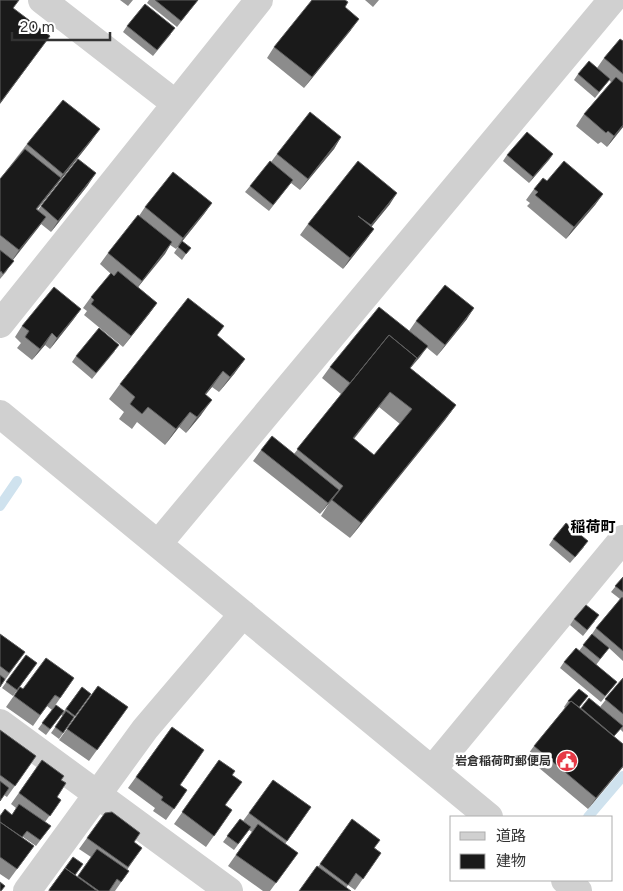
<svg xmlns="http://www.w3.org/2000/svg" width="623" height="891" viewBox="0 0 623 891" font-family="Figtree,'Noto Sans JP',sans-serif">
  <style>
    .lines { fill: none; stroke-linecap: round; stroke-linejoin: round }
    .stream { stroke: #cfe2ee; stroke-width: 10 }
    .minor { stroke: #d0d0d0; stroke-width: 28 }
    .wall { fill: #8c8c8c; fill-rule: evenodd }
    .shaded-wall { fill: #5f5f5f }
    .building { fill: #1a1a1a; stroke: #5f5f5f; fill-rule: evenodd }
    .labels { text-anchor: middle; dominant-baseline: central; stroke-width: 5; stroke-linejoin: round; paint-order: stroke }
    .poi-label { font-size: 12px; font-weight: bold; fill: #333; stroke: #fff; text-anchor: end }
    .quarter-label { font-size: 15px; font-weight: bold; fill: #000; stroke: #fff }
  </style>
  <rect width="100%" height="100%" fill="#fff"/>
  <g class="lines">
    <path class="stream" d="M0,506L17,481
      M588,817L623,776"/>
    <path class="minor" d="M42,0L176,104
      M0,324L259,0
      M0,414L489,817
      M158,544L612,0
      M0,723L229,891
      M432,770L623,539
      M565,880L578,891
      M27,891L145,729L243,614"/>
  </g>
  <path class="wall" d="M120,0H133L128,6Z
    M149,0H198L177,27L147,3Z
    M365,0H379L373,7Z
    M345,7L351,30L304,88L267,58L274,47Z
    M127,26L171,34L153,56L123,32Z
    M623,41V127L607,147L601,142L598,144L576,126L584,114L611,82L609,80L595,98L574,80L578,74L597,68L604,58Z
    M341,137L334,149L300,190L291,183L269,211L245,192L250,186L271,162L277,154Z
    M92,140L37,209L38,210L41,206L88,185L51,232L41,224L13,260L6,272L0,279V179L27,144Z
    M553,154L529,183L503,161L507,155Z
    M534,189L603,194L595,205L566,239L527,206L530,203L526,200Z
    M212,203L204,214L176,249L170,245L138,287L157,303L149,314L123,347L84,315L87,311L83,308L91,297L111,274L100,264L108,253L139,216L145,207Z
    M390,204L371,227L374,229L366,240L343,269L300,235L308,224Z
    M178,247L186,254L182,260L174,253Z
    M81,309L73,320L50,349L45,345L32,360L17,348L21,343L15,337L22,326Z
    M467,319L437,356L426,347L410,368L456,405L445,420L350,538L321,516L331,500L320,514L253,461L261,450L294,454L341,394L322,378L330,367L409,331L416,321ZM379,407L400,424L374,455L354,439Z
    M115,351L92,379L72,362L76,356Z
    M245,359L234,374L219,392L212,387L206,394L201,415L186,433L179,427L165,445L137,422L132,429L119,419L124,412L109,399L120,384Z
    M553,539L584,547L570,563L549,545Z
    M623,577V661L609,648L596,665L617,682L601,702L560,668L564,662L579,651L592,634L596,628L620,599L611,592Z
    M574,619L595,621L583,636L570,625Z
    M0,634L25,652L0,687Z
    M26,655L37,663L13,696L2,688Z
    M74,678L52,710L47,706L33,726L6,707L20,687L23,689Z
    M623,678V732L620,729L614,736L623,767L588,809L526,757L534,746L565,708L564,707L568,701L588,696L579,707L581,708L600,707Z
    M98,686L128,707L89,761L59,740Z
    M82,687L91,694L59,739L51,733L63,716L61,715Z
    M56,705L64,711L46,735L38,729Z
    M172,727L180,785L187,790L166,820L153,811L155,808L128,788Z
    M0,730L36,756L7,797L4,795L0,801Z
    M42,760L61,780L57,797L61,800L45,822L51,826L36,846L23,837L22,838L34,846L9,880L0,874V816L12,815L16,808L11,804Z
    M219,760L232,775L225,805L232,810L206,847L174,824Z
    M273,780L311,807L285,844L298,853L270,891H263L228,866L252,832L249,830L234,850L223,842L240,819L243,821Z
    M105,813L134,842L142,848L127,870L129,871L115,891H48L65,868L77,877L91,857L79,849Z
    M352,819L375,848L381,853L355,890L348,885L346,888L318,867Z"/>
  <path class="shaded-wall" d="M359,19L351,30L304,88L312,77Z
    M50,36L39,51L0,104V103Z
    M623,125V127L607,147L614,136Z
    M100,129L92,140L29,220L63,174Z
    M341,137L334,149L300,190L308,179Z
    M553,154L549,160L529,183L533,177Z
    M96,173L88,185L51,232L58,221Z
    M397,193L390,204L364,236L371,225Z
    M603,194L595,205L566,239L574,227Z
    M212,203L204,214L176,249L183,238Z
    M46,217L38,228L11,262L19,250Z
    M374,229L366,240L343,269L350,258Z
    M172,242L165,254L134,292L142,281Z
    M157,303L149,314L123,347L131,336Z
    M474,308L467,319L437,356L445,345Z
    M81,309L73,320L50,349L57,338Z
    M52,333L45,345L32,360L40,349Z
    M428,346L420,357L407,372L415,361Z
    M245,359L234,374L219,392L230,377Z
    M223,371L212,387L194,409L205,394Z
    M390,392L379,407L342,453L353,438Z
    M212,400L201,415L186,433L197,417Z
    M456,405L445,420L350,538L361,523Z
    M190,412L179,427L165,445L176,429Z
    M339,490L331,501L320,514L328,503Z
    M623,766V767L588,809L596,798Z"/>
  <path class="building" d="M0,0H19L13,8L50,36L0,103Z
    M155,0H198L181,21Z
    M312,0H345L348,2L345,7L359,19L312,77L274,47Z
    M145,4L175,28L157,50L127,26Z
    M620,39L623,41V74L604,58Z
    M589,61L610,79L599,92L578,74Z
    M616,77L623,83V125L614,136L608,131L606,133L584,114Z
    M63,100L100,129L63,174L27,144Z
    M310,112L341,137L308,179L277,154Z
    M527,132L553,154L533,177L507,155Z
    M25,149L61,178L36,209L46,217L19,250L0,235V179Z
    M78,159L96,173L58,221L41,206Z
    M270,161L293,180L273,205L250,186Z
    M358,161L397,193L371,225L358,216L374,229L350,258L308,224Z
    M564,161L603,194L574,227L535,195L538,192L534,189L543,178L547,181Z
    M173,172L212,203L183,238L145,207Z
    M138,215L172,242L142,281L108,253Z
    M182,241L191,248L186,254L178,247Z
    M0,250L14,261L3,274L1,271L0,272Z
    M118,271L157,303L131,336L91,304L94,300L91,297L111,273L114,276Z
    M445,285L474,308L445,345L416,321Z
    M54,287L81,309L57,338L52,333L40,349L25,337L29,331L22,326Z
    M188,298L224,326L217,335L245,359L230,377L223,371L205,394L212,400L197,417L190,412L176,429L148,407L142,414L130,404L135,397L120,384Z
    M379,307L428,346L415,361L417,358L389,335L350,383L330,367Z
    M99,328L119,345L96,373L76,356Z
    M389,335L417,358L410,368L456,405L361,523L332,500L343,486L297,449ZM390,392L412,409L374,455L353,438Z
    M272,436L339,490L328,503L261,450Z
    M566,523L588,541L575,557L553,539Z
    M623,577V592L615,586Z
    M622,597L623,598V651L596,628Z
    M586,605L599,615L587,630L574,619Z
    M0,634L25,652L9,673L0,666Z
    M592,634L609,648L600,659L583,645Z
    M576,648L617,682L605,696L564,662Z
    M26,655L37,663L17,690L6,682Z
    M46,658L74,678L60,698L55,695L40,715L14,696L20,687L23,689Z
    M0,675L5,679L0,687Z
    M623,678V714L605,699Z
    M98,686L128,707L97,750L67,729Z
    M82,687L91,694L75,716L66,709Z
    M579,689L588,696L579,707L571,701L570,702L568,701Z
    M589,698L623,726L614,736L581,708Z
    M571,701L623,744V766L596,798L534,746Z
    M56,705L64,711L50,729L42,723Z
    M66,711L74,717L63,733L55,727Z
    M172,727L204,750L180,785L187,790L174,809L161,800L163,797L136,777Z
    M0,730L36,756L15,786L0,775Z
    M42,760L64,776L61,780L66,783L57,797L61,800L50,816L19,793Z
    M219,760L235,771L232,775L242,782L225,805L232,810L214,836L182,812Z
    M273,780L311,807L287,841L249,813Z
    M0,781L9,788L0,801Z
    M19,804L51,826L40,840L27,831L22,837L0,822V816L5,809L12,815Z
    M112,812L140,833L134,842L142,848L128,867L87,838L105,813Z
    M240,819L251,827L238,844L227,836Z
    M352,819L380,840L374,848L381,853L363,879L356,873L348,885L320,864Z
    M0,822L34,846L17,869L0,857Z
    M258,824L298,853L276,883L236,855Z
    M97,849L129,871L121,882L117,879L109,891H99L78,876Z
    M73,857L83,864L75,875L65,868Z
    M317,866L351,891H299Z
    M65,868L97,891H50L49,890Z
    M0,882L5,886L1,891H0Z"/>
  <defs>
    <g id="civic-disc" transform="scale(1.125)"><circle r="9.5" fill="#e63946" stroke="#fff"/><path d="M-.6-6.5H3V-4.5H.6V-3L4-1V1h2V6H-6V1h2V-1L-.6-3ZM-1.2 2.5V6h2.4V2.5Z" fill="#fff"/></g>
  </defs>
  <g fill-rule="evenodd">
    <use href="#civic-disc" x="567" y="761"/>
  </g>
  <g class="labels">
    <g class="poi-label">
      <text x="551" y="761">岩倉稲荷町郵便局</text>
    </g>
    <g class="quarter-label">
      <text x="593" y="527">稲荷町</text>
    </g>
  </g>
  <rect x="450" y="816" width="162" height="65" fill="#ffffff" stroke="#adadad"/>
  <rect x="460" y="832" width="25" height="8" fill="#d0d0d0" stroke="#adadad"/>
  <text x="496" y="841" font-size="15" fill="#333333">道路</text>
  <rect x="460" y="854" width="25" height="15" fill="#1a1a1a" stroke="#adadad"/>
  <text x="496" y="866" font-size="15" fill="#333333">建物</text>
  <path d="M12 32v8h98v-8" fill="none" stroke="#333333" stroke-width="2.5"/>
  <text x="20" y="32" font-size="15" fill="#333333" stroke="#ffffff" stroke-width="4" paint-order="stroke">20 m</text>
</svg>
